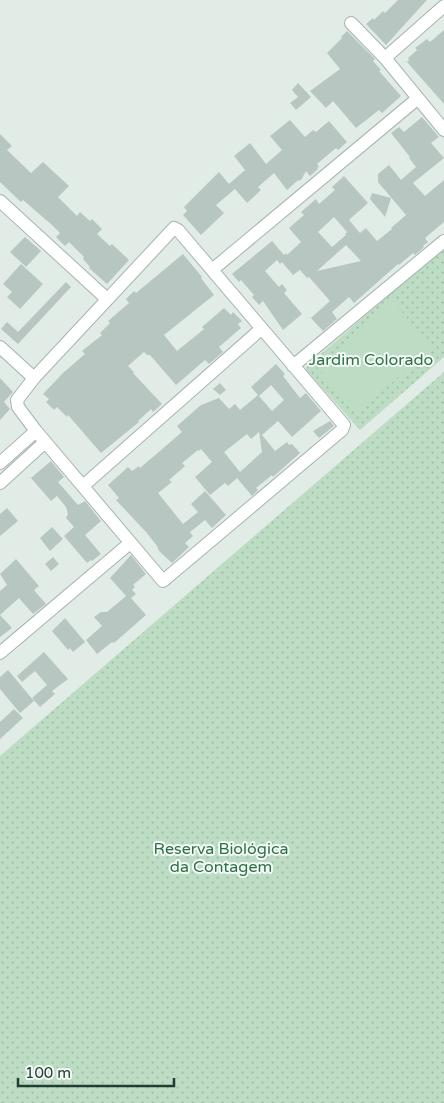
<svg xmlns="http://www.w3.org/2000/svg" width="444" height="1103" viewBox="0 0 444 1103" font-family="'Varela Round',sans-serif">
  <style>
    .park { fill: url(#park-dots) }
    .garden { fill: #bcdcc3 }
    .building { fill: #b7c6c0; fill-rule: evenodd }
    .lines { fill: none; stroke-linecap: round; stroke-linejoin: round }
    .street-casing { stroke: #a5b4ae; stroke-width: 14 }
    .street { stroke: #fff; stroke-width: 12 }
    .labels { text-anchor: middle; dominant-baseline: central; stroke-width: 4; stroke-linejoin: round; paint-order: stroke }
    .park-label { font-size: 16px; fill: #2f7146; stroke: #f2f8f5 }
  </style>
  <defs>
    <pattern id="park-dots" width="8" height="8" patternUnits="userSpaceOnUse" patternTransform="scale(1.25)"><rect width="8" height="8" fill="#bcdcc3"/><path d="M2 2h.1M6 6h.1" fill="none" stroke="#a1bea8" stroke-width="1.8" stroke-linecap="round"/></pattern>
  </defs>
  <rect width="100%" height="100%" fill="#e2ece7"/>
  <path class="park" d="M444,248V357L360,430L306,370L307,366Z
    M444,372V1103H0V756Z"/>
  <path class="garden" d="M393,301L432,348L357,413L317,367Z"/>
  <path class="building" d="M398,0H427L386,45L366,24L373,18L374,20L383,11L385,13Z
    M444,30V104L407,62L409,60L408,58L417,50L415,48L427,39L430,42Z
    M347,31L375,59L373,61L381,70L379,71L401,96L382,113L379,110L356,128L333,101L326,108L310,91L340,69L327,53L342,38L341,37Z
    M298,83L311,97L296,110L290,103L298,97L292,90Z
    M422,117L439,137L431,143L444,158L413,183L425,196L444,180V222L425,238L428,242L423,246L424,247L415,255L413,253L399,265L398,264L354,303L349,297L332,312L337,319L323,331L311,318L330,301L309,277L307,278L300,270L293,275L282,262L280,264L277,260L265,271L279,287L282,284L287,290L284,293L302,314L283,330L263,301L259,305L252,297L254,295L241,280L239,282L232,274L272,241L284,255L286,253L287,255L301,242L289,228L304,215L301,212L316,199L319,204L335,190L332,187L344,176L368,203L349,220L360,233L366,228L377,241L392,229L391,228L406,215L378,182V174L389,165L401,180L416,167L409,158L410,157L391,133L399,127L404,132ZM334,217L347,232L345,234L346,235L332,247L318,232ZM346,245L361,261L317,271Z
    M290,120L305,137L313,130L316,132L329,121L347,142L338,150L336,148L317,164L319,167L317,168L318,169L310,176L306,171L301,180L297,181L287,190L274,173L258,187L261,190L247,203L235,189L216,205L224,213L201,235L183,215L187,211L184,207L219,172L229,184L245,170L234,156L250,143L266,164L282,150L270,136Z
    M0,134L12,146L7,150L31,173L43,162L69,186L58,197L77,216L80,212L90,221L92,219L102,229L97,234L110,246L112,244L129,260L107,284L89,268L90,267L83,259L84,257L69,242L65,246L56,237L60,233L52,225L23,200L21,202L0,182Z
    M372,193L391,198L385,217L370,199Z
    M25,237L41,251L26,267L10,252Z
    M183,254L202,277L201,278L214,295L164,335L177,351L204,329L202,327L224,308L231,315L233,312L242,321L238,324L241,328L219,347L223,352L209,364L205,360L176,385L150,355H147L144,352L128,366L134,372L133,373L162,404L153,412L151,409L138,421L139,422L101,453L68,415L67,417L57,407L54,410L46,402L49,399L43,394L63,373L85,354L82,351L102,335L100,333L110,323L108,321L129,303L126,299L134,291L136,293Z
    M21,264L43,284L20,309L7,297L12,292L3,284Z
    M66,282L71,287L18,344L1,329L7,322L18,332Z
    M276,364L285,374L283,376L300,398L306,393L321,411L292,437L278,421L262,435L275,451L287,442L289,445L292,444L300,453L273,477L272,475L256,488L258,490L252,496L237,478L228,486L225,483L210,495L195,477L212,462L201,449L199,451L198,450L182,463L185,466L169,480L172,482L158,493L183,524L198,512L191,504L205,491L226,515L212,528L205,520L190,532L193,536L185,543L189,547L172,563L159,551L157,546L146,532L116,500L119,498L108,485L128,467L132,471L139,466L140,468L182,432L177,426L201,405L219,398L229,409L235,404L240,410L258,395L251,387ZM271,385L284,400L272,411L259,396ZM259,432L262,452L240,472L224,452L247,434L251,439Z
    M0,378L13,392L4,402L10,409L0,420Z
    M220,383L226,390L220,395L213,389Z
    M330,421L334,426L319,438L313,431Z
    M51,461L64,477L58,482L78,505L85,501L101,521L85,535L101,554L92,561L91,560L87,563L64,536L74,527L66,518L68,514L66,507L57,496L51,501L31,478Z
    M7,508L18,521L0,536V514Z
    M52,527L63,539L50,551L40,538Z
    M131,555L146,574L133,585L135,587L132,590L136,594L131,598L146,615L114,643L112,642L97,654L86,640L102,626L94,617L101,612H107L126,596L110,578Z
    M53,557L59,564L51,571L45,564Z
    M16,559L39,586L34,590L46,604L33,614L19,598L0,615L12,628L0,637V591L7,585L0,574Z
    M65,618L85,642L73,652L70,648L68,650L52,631Z
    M44,652L68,679L52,691L55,694L40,707L32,698L47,685L35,671L22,682L17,676Z
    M8,670L34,701L20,713L0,689V677Z
    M14,709L23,718L0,739V722Z"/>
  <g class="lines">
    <g class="street-casing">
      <path id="street" d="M444,6L385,58L444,130
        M351,23L385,58
        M0,201L107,299
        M174,228L178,230L344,425L342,430L163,581L36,431L18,407L17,400L34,378Z
        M212,270L417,99
        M0,347L34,378
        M293,366L444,241
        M0,463L36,431
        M0,483L45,442
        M83,486L261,329
        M0,653L130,543"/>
    </g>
    <use href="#street" class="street"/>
  </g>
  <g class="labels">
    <g class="park-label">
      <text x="371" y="360">Jardim Colorado</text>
      <text x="221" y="849">Reserva Biológica<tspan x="221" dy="18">da Contagem</tspan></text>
    </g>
  </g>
  <path d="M18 1078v8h156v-8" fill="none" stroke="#233c34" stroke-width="2.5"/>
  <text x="25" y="1078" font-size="15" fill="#233c34" stroke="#f2f8f5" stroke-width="4" paint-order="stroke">100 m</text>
</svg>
